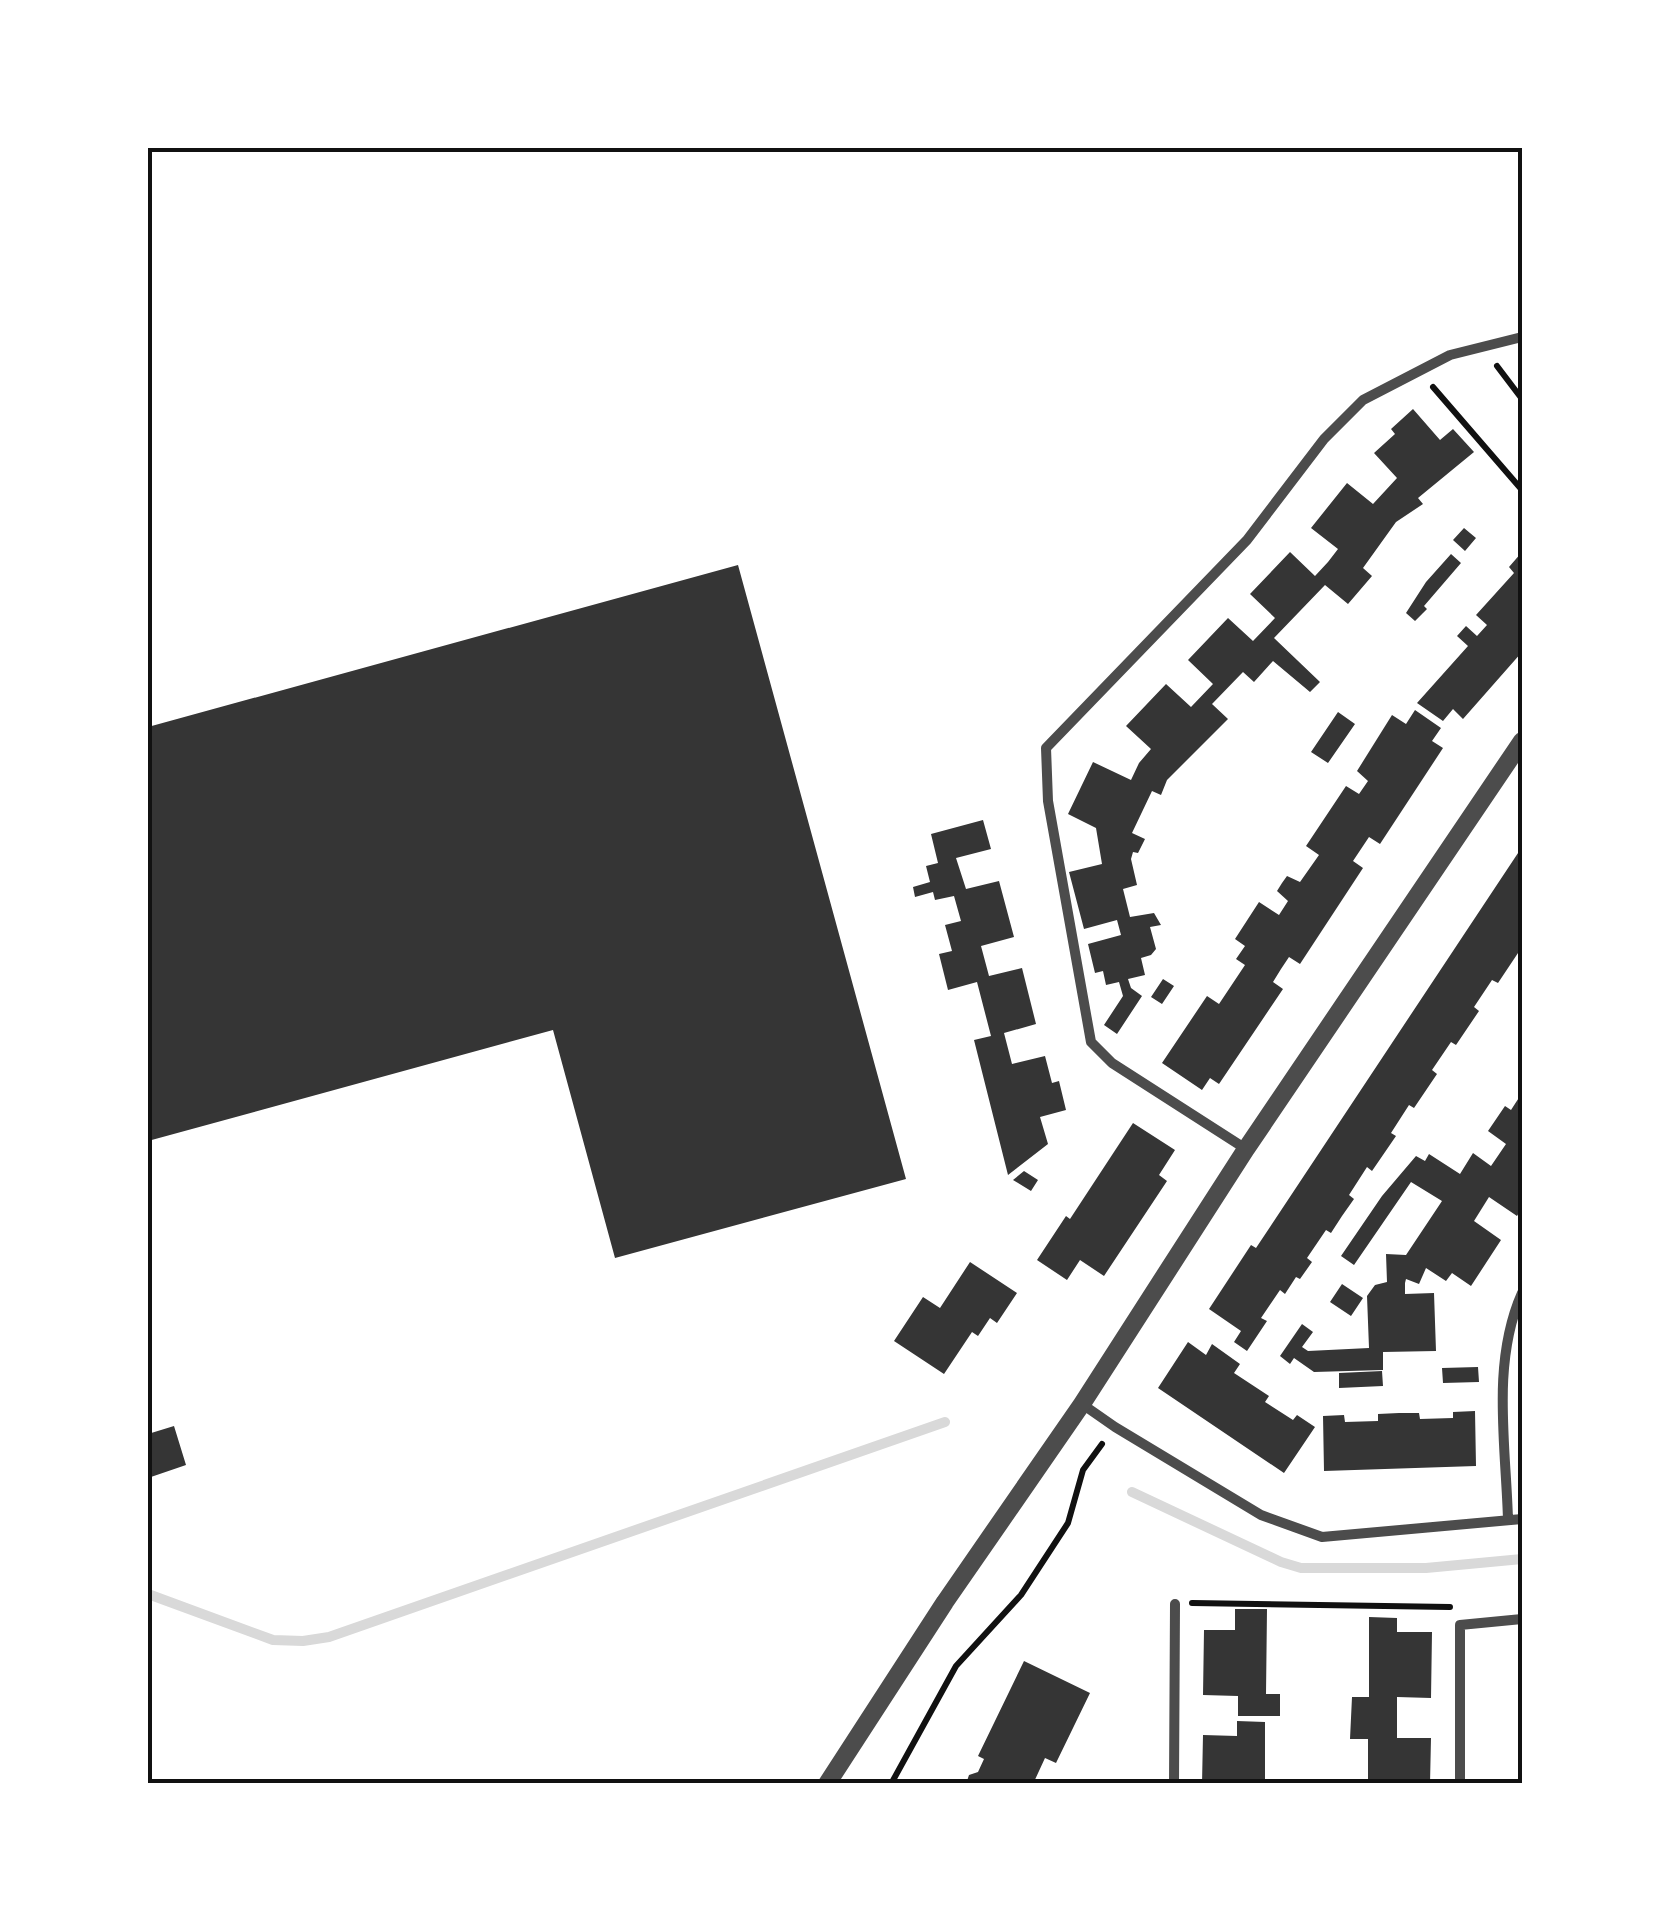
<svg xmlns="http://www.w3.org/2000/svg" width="1670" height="1931" viewBox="0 0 1670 1931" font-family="Mulish,sans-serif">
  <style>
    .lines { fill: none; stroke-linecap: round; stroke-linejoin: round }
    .stream { stroke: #d9d9d9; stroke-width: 10 }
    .building { fill: #353535 }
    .path { stroke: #111; stroke-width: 6 }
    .minor { stroke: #4c4c4c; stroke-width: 10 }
    .tertiary { stroke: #4c4c4c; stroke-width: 18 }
    .neatline { fill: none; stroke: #111; stroke-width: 4 }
  </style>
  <rect width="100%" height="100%" fill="#fff"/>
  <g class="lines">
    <path class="stream" d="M1132,1492L1281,1562L1301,1568H1426L1522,1559
      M148,1594L273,1640L303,1641L329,1637L945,1422"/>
  </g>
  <path class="building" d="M1413,409L1440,440L1453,429L1474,452L1418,498L1423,504L1396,522L1363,568L1372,576L1348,604L1325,585L1274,638L1320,682L1310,692L1273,661L1254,682L1243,672L1212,704L1228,719L1167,780L1161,795L1152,791L1132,833L1145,839L1138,853L1133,852L1131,859L1137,885L1123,889L1130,917L1154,913L1161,925L1150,927L1156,949L1151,955L1141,958L1145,975L1128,979L1131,988L1142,996L1117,1034L1104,1025L1123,996L1119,982L1106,985L1103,971L1095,973L1088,944L1121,935L1117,920L1084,929L1069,872L1102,864L1096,828L1068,814L1093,762L1131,780L1139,763L1151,749L1126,726L1166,684L1191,707L1213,684L1188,660L1228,618L1253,641L1275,618L1250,594L1290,552L1315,576L1328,562L1338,549L1311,528L1347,483L1373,504L1397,478L1374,453L1395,434L1391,429Z
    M1464,528L1476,538L1465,551L1453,540Z
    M1522,552V652L1463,719L1453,709L1443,721L1417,703L1468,646L1457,636L1466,626L1477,636L1487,625L1476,615L1514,573L1509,567Z
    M1451,554L1461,563L1424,606L1427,609L1415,621L1406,613L1426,582Z
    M738,565L906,1179L615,1258L553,1030L148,1141V727Z
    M1415,710L1441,728L1432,741L1443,748L1380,844L1369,837L1353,861L1363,868L1300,964L1289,957L1281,969L1273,982L1283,989L1219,1084L1210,1078L1202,1090L1162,1063L1207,996L1219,1004L1245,965L1236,959L1245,946L1235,939L1259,902L1279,915L1288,901L1277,891L1282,883L1287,876L1300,882L1319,855L1306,846L1346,786L1359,794L1368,781L1357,771L1392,715L1406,724Z
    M1338,712L1355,724L1328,763L1311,752Z
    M983,820L991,849L956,858L966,889L999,881L1014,937L981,946L989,976L1022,968L1036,1024L1004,1033L1012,1064L1045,1056L1052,1083L1059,1081L1066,1110L1040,1117L1048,1144L1008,1175L974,1040L991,1036L977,982L948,990L939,954L952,951L945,925L961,921L954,896L935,900L933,892L915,897L913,887L930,882L926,866L938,863L931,834Z
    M1522,847V952L1520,950L1498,983L1492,980L1474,1007L1479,1011L1456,1045L1451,1042L1432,1070L1437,1074L1414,1108L1409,1105L1391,1133L1396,1136L1372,1171L1367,1167L1349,1195L1354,1199L1342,1216L1331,1233L1326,1230L1307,1258L1312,1262L1300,1279L1296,1277L1285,1294L1280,1290L1261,1318L1267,1321L1247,1351L1234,1342L1241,1331L1209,1309L1251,1245L1256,1248Z
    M1163,979L1174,986L1162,1004L1151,997Z
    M1522,1093V1208L1517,1216L1489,1197L1474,1221L1501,1240L1471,1286L1452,1273L1446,1281L1426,1268L1419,1284L1406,1279L1405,1283V1294L1434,1293L1436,1351L1383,1352V1370L1314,1372L1294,1358L1290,1364L1280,1356L1302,1324L1313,1332L1302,1347L1308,1351L1369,1348L1367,1296L1375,1285L1387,1282L1386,1254L1406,1255L1442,1201L1411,1182L1354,1265L1341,1256L1382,1196L1416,1156L1425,1161L1429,1154L1460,1174L1473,1153L1491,1166L1506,1144L1488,1131L1505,1106L1511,1110Z
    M1133,1123L1175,1150L1159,1175L1167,1181L1104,1276L1080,1260L1067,1280L1037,1260L1066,1216L1070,1219Z
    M1024,1171L1038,1180L1031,1191L1013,1180Z
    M970,1262L1017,1293L997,1323L990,1318L978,1336L972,1332L944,1374L894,1341L923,1297L940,1308Z
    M1342,1284L1363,1298L1351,1316L1330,1302Z
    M1188,1342L1206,1355L1212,1344L1240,1364L1234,1373L1269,1396L1265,1402L1293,1420L1297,1415L1315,1427L1284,1473L1158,1388Z
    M1478,1367L1479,1382L1443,1383L1442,1368Z
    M1382,1371L1383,1386L1339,1388V1373Z
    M1475,1411L1476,1466L1324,1471L1323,1416L1344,1415L1345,1422L1378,1421V1414L1399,1413H1419L1420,1419L1453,1418V1412Z
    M174,1426L186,1465L148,1478V1434Z
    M1235,1609H1267L1266,1694H1280V1716H1238V1696L1203,1695L1204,1630H1235Z
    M1369,1617L1397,1618V1632H1432L1431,1698L1397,1697V1738H1431L1430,1784H1368V1739H1350L1352,1697H1369Z
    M1024,1661L1090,1693L1056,1763L1045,1758L1033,1784H966L969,1775L978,1772L984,1759L978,1756Z
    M1237,1721L1265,1722V1784H1202L1203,1735L1237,1736Z"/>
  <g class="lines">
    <path class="path" d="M1497,366L1522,399
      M1433,387L1522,490
      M1192,1603L1450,1607
      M891,1784L956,1666L1021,1595L1068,1523L1083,1470L1102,1444"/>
    <path class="minor" d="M1246,1149L1112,1063L1091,1042L1048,801L1046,748L1247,540L1324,439L1363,400L1450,355L1522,337
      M1082,1404L1115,1427L1261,1515L1322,1537L1522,1519
      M1508,1520C1506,1445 1491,1363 1522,1293
      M1174,1784L1175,1604
      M1460,1784V1625L1522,1619"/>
    <path class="tertiary" d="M827,1784L945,1602L1082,1404L1246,1149L1522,741"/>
  </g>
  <rect width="1670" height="1931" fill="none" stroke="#ffffff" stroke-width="300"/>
  <rect x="150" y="150" width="1370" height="1631" class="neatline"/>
</svg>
